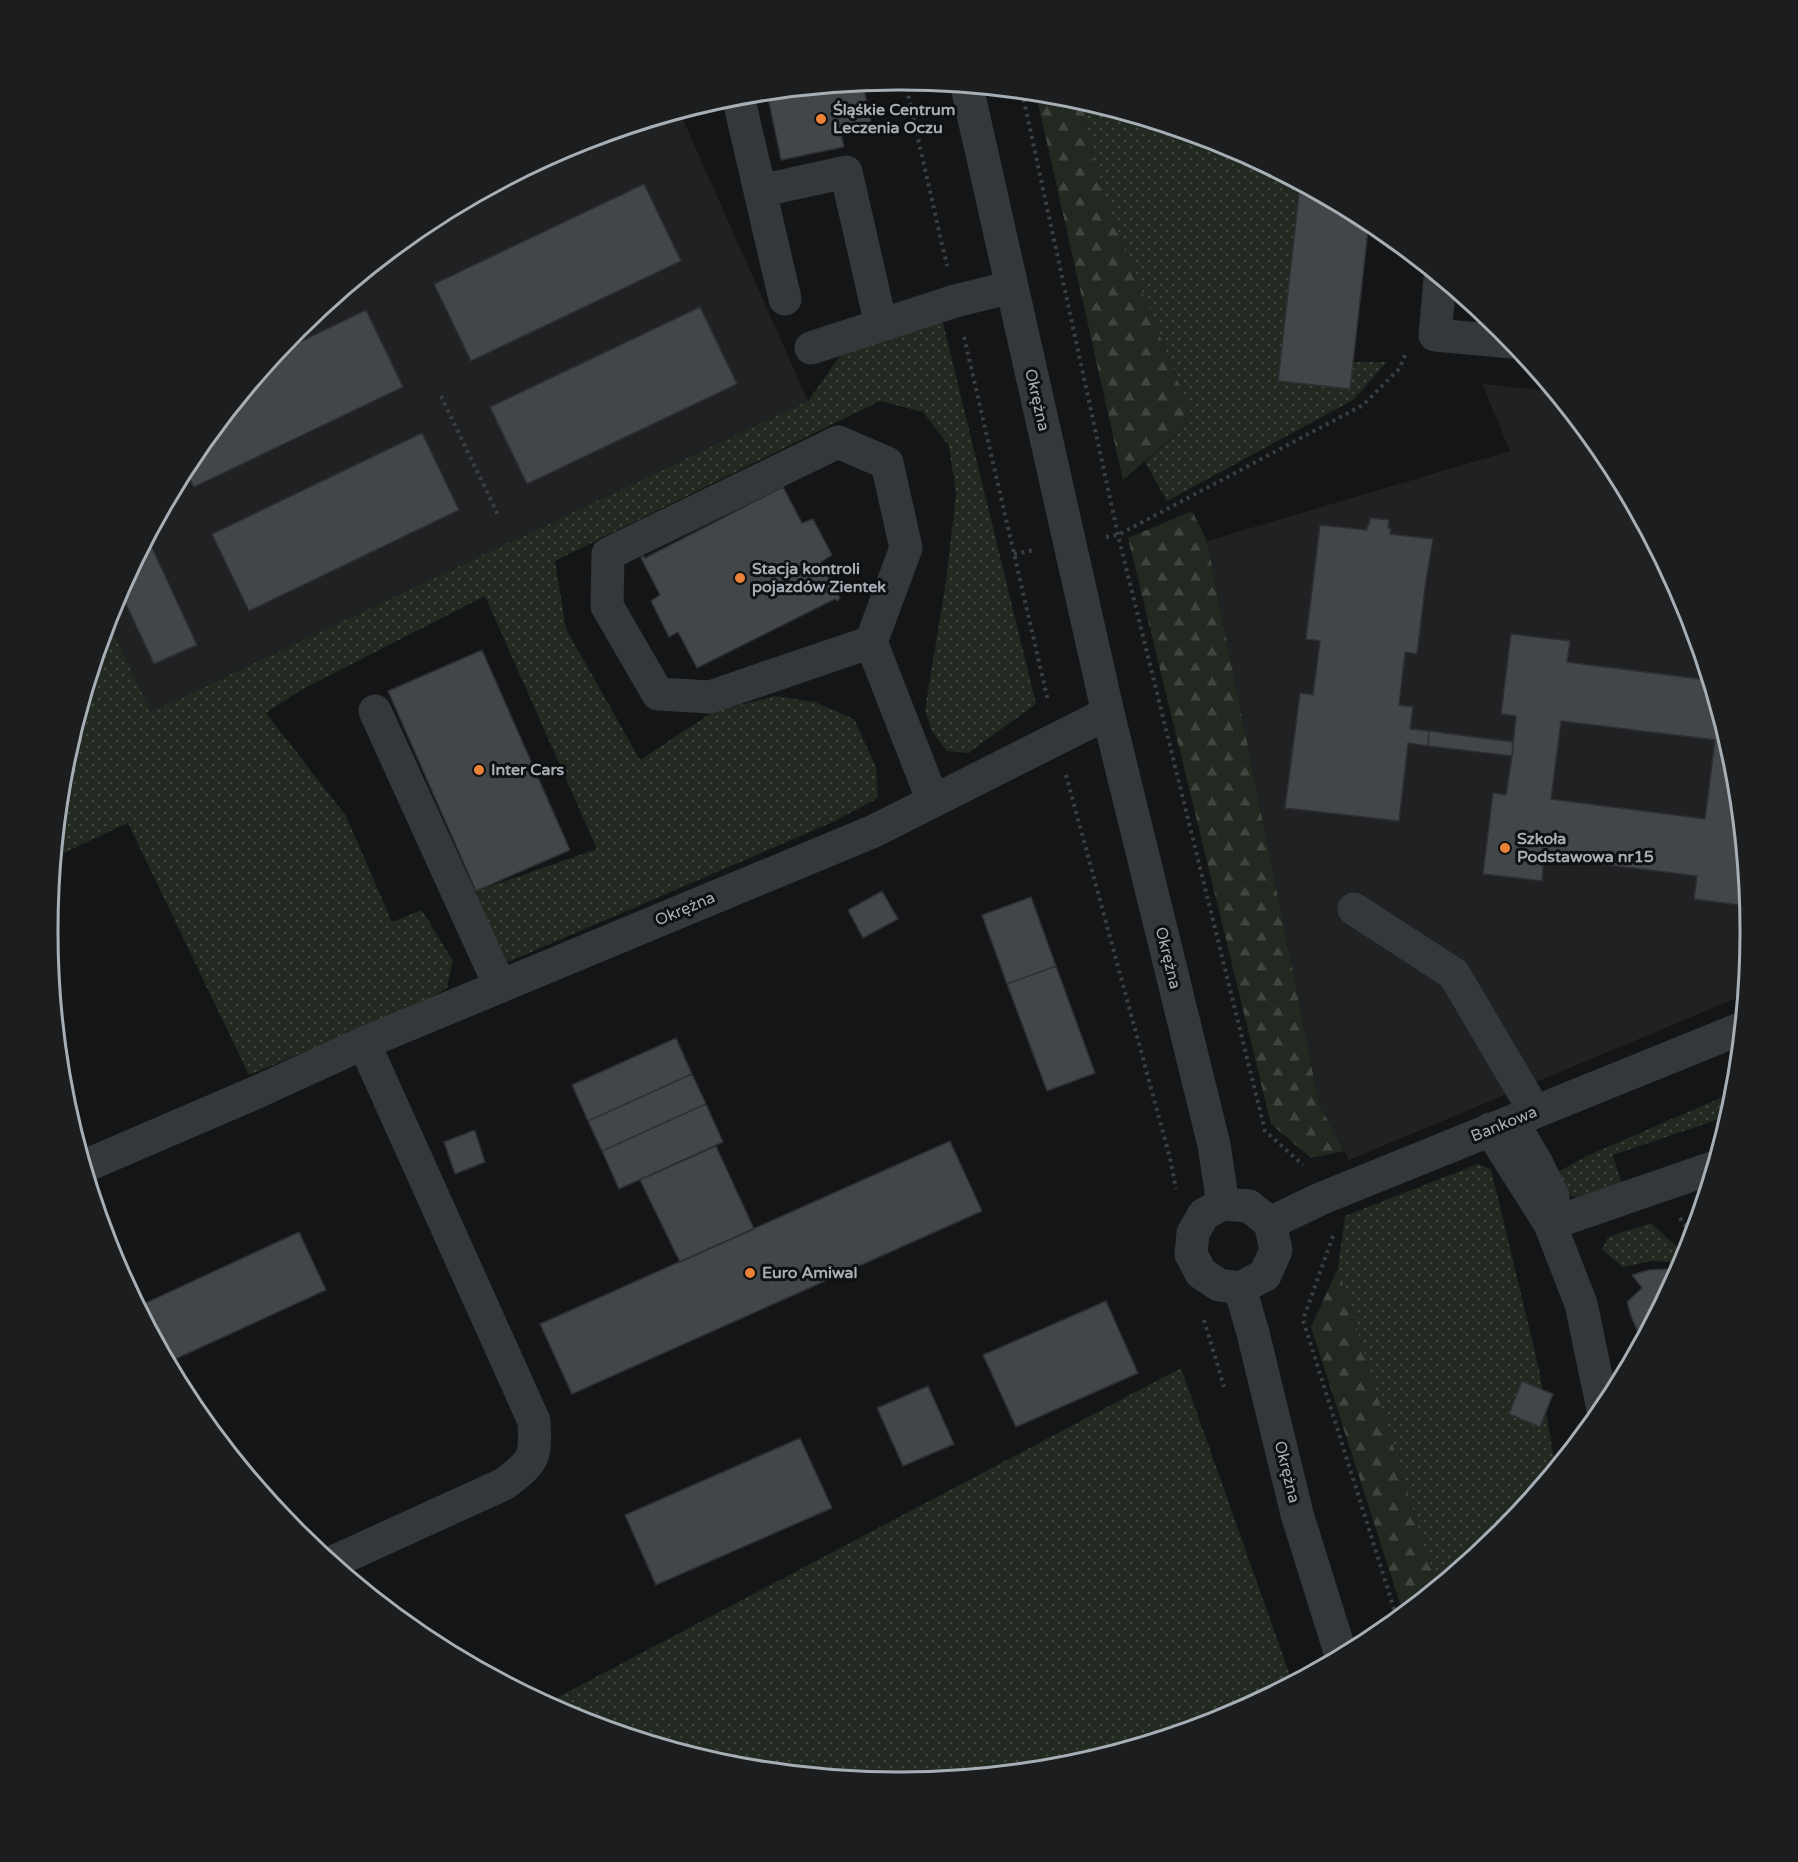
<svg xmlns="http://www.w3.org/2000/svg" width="1798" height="1862" viewBox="0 0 1798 1862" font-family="'Varela Round',sans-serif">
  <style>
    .built { fill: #202123 }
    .grass { fill: url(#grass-dots) }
    .forest { fill: url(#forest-firs) }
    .building { fill: #434649; stroke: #2e2f32; stroke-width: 1.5; fill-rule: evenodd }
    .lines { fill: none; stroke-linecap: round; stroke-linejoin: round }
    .path { stroke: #3b3f42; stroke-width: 4; stroke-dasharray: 3 4.5; stroke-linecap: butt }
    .minor { stroke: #35383b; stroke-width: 33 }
    .poi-dot { fill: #ea8338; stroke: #0f1011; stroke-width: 2 }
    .labels { text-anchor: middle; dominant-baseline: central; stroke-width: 6; stroke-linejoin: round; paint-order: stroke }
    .poi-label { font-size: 16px; font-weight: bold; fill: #a7afb6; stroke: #0f1011; text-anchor: start }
    .street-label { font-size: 16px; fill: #a7afb6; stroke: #0f1011 }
    .rim { fill: none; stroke: #a7afb6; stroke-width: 3 }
  </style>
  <defs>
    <pattern id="grass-dots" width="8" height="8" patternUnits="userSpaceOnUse" patternTransform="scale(1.5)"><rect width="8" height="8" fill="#212921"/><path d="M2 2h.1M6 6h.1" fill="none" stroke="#3e463f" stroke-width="1.8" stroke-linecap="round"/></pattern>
    <pattern id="forest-firs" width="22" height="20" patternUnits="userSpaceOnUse" patternTransform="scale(1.5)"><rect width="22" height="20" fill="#212921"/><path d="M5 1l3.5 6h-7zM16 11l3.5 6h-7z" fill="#3e463f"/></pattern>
  </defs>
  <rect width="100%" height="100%" fill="#141516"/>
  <path class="built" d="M680,113L808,401L151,712L108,621L113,605L192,458L298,329L427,223L574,145Z
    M1482,384L1551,391L1607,458L1685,606L1734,765L1750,931L1744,995L1349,1160L1319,1104L1207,541L1510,451Z"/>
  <path class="grass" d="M1083,102L1225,145L1304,187L1278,381L1349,389L1353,362H1387L1353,400L1167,501L1145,462L1193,419L1097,178Z
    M942,319L1036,704L968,753L947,751L932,732L925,709L946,581L956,494L949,446L923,412L880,401L555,561L566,629L640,760L713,712L775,696L815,702L854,719L876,767L878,798L833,822L508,962L487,935L476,891L597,849L485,596L301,690L266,713L346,816L392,922L422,910L453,961L447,988L420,1004L249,1075L128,823L55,857L64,765L108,621L151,712L808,401L842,353Z
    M1734,1092L1728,1116L1613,1155L1622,1185L1577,1197L1566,1195L1558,1172L1587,1156Z
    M1478,1164L1491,1169L1539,1369L1555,1466L1501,1533L1436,1585L1338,1268L1345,1216Z
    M1651,1223L1686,1255L1682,1263L1652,1261L1623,1267L1602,1250L1608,1237Z
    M1181,1368L1292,1681L1224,1717L1065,1766L899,1782L733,1766L573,1717L547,1703Z"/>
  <path class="forest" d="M1036,94L1065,96L1083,102L1097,178L1193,419L1123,480Z
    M1192,511L1207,541L1319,1104L1344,1151L1311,1158L1271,1124L1128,538Z
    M1338,1268L1436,1585L1403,1613L1311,1327Z"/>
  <path class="building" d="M863,84L871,122L840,129L844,147L781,160L767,93Z
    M628,128L534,174L530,168L574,145Z
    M644,184L681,261L471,361L434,284Z
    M1300,185L1369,222L1350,389L1278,381Z
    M465,203L468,208L413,234L426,223Z
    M700,307L737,384L527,484L490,407Z
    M366,310L403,387L194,487L185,470L192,458L279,352Z
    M422,433L459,510L249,611L212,534Z
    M783,487L802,523L813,519L832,555L821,562L840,598L837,601L835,599L697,668L678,632L669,637L651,601L660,595L641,558L642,555L645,558Z
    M1370,518L1389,520L1388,528L1391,529L1390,534L1433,539L1426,580L1417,654L1405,652L1399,705L1413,707L1410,729L1429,731L1428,746L1408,743L1399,821L1285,808L1300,693L1313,695L1320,641L1306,639L1320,525L1367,530V525H1369Z
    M148,539L197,645L154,664L120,591Z
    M1511,634L1570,641L1567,662L1708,680L1734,765L1747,906L1694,899L1697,876L1544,857L1542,881L1483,874L1493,793L1506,795L1512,756L1516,716L1501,714ZM1561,721L1715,740L1705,819L1551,799Z
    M482,650L570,850L476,891L388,691Z
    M1429,731L1513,742L1512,756L1428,746Z
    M882,891L898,919L863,938L848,910Z
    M1031,897L1056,966L1007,984L982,915Z
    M1056,966L1095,1073L1047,1091L1007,984Z
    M676,1038L692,1074L588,1121L572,1085Z
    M692,1074L706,1104L602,1151L588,1121Z
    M706,1104L723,1142L619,1189L602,1151Z
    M472,1131H475L485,1162L455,1174L444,1142Z
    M950,1141L982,1211L572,1394L540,1324Z
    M716,1146L754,1229L680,1262L640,1180Z
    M299,1232L326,1290L169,1362L139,1306Z
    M1666,1269L1677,1271L1641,1339L1631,1316L1627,1302L1642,1288L1632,1275L1648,1270Z
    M1106,1301L1138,1373L1016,1427L983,1355Z
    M1522,1381L1553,1394L1540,1427L1509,1414Z
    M928,1386L954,1444L903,1466L877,1408Z
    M800,1438L832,1508L656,1585L625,1515Z"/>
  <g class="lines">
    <path class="path" d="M905,81L947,266
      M1022,92L1118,535L1265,1131L1303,1165
      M964,337L1048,701
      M441,396L499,517
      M1106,537L1118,535L1363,405L1399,369L1405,355
      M1014,554L1034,550
      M1066,775L1170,1158L1176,1189
      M1680,1218L1692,1235
      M1333,1236L1303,1320L1397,1618
      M1204,1320L1224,1387"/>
    <path class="minor" d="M967,87L1108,713L1214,1145L1223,1204
      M738,96L760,191L846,172L881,325
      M760,191L785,299
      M1440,279L1435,335L1512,342
      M811,348L955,301L1012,287
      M871,642L710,697L658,694L607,606L608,554L838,442L887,463L906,548L871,642L933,801
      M375,711L500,986
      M1354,909L1454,974L1535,1112
      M1490,1129L1550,1224L1553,1197L1536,1162L1512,1121
      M85,1166L257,1092L364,1043L874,831L1108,713
      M1223,1204L1249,1206L1270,1223L1276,1250L1265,1275L1240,1288L1219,1285L1201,1273L1191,1254L1193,1233L1204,1214Z
      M1270,1223L1320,1199L1740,1029
      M1240,1288L1253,1333L1297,1514L1341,1655
      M1603,1409L1581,1304L1550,1224L1712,1168
      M333,1562L504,1484C534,1461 536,1460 534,1421L364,1043"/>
  </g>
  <g class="poi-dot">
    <circle cx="821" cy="119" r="6"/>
    <circle cx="740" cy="578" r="6"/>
    <circle cx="479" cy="770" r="6"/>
    <circle cx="1505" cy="848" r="6"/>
    <circle cx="750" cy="1273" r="6"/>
  </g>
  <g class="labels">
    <g class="poi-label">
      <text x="833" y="110">Śląśkie Centrum<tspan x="833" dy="18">Leczenia Oczu</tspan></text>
      <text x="752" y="569">Stacja kontroli<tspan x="752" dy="18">pojazdów Zientek</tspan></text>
      <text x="491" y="770">Inter Cars</text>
      <text x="1517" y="839">Szkoła<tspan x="1517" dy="18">Podstawowa nr15</tspan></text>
      <text x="762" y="1273">Euro Amiwal</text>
    </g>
    <g class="street-label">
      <text transform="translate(1037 400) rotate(77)">Okrężna</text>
      <text transform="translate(685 909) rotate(-23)">Okrężna</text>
      <text transform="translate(1168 958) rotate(76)">Okrężna</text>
      <text transform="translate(1504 1124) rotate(-22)">Bankowa</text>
      <text transform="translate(1287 1472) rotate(76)">Okrężna</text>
    </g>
  </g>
  <path d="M0 0H1798V1862H0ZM898 90H900A840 840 0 0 1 1740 930V932A840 840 0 0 1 900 1772H898A840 840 0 0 1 58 932V930A840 840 0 0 1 898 90Z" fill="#1b1d1e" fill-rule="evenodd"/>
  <path class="rim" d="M898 90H900A840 840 0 0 1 1740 930V932A840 840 0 0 1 900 1772H898A840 840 0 0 1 58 932V930A840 840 0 0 1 898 90Z"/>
</svg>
